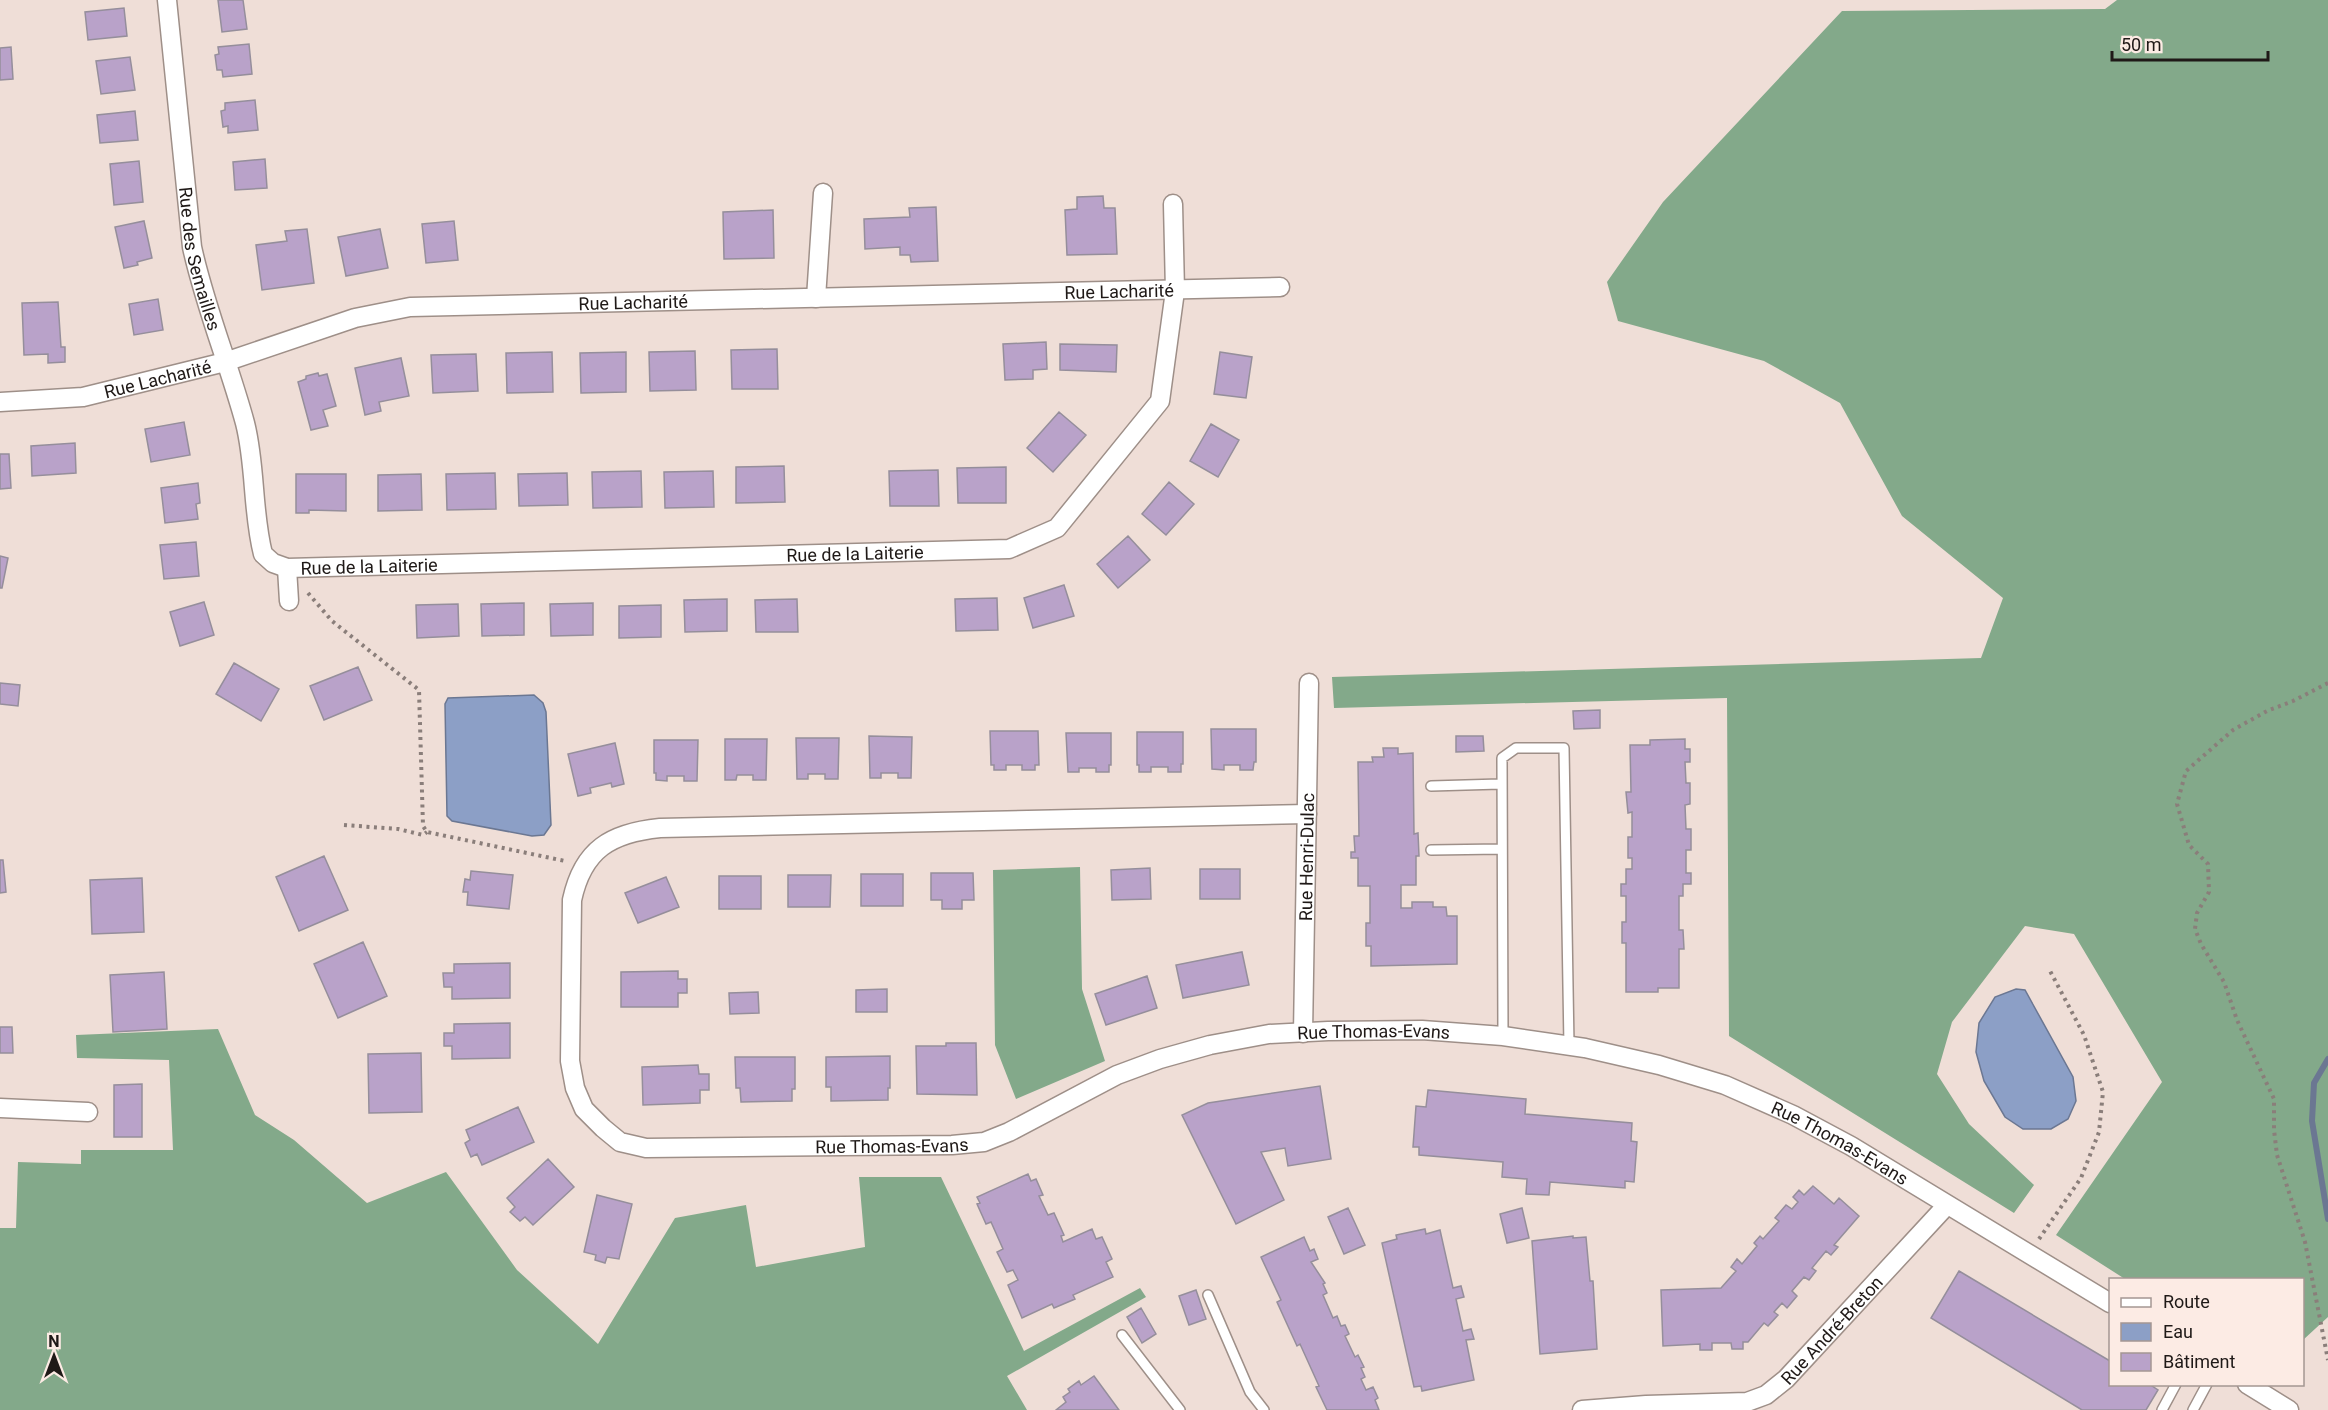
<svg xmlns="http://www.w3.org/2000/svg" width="2328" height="1410" viewBox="0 0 2328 1410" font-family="Roboto,sans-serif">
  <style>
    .forest { fill: #83a98a }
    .water { fill: #8c9fc6; stroke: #6b7792; stroke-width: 1.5 }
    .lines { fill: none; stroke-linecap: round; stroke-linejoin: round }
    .stream { stroke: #6b7792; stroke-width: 6 }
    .building { fill: #b9a2c9; stroke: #958e9b; stroke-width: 1.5 }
    .service-casing { stroke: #9e8f88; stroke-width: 12 }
    .minor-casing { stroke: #9e8f88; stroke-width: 21 }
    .path { stroke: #8a7e7a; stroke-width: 4; stroke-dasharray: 3 4.5; stroke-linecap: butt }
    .service { stroke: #fff; stroke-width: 9 }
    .minor { stroke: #fff; stroke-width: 18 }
    .labels { text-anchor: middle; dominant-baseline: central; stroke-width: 4.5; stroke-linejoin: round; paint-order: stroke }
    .street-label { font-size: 18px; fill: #1f1917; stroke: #fcebe4 }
  </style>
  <rect width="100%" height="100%" fill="#efded7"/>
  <path class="forest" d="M2117,0H2328V1317L2303,1340L2302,1280L2125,1279L2056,1235L2162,1082L2074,934L2025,926L1952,1022L1937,1074L1969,1124L2034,1185L2014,1213L1729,1036L1727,698L1334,708L1332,677L1981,658L2003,598L1902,516L1840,403L1764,361L1618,321L1607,282L1663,202L1842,11L2105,9Z
    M1080,867L1082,989L1105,1061L1016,1099L995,1045L993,870Z
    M218,1029L255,1115L294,1140L367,1203L446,1172L517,1270L598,1344L675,1218L746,1205L756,1267L865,1247L859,1177H941L1024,1351L1140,1288L1146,1297L1007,1376L1027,1410H0V1228H16L18,1162L81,1164V1150H173L169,1060L77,1058L76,1035Z"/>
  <path class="water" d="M534,695L543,703L546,712L551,825L544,835L532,836L452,821L447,816L445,704L448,698Z
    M2016,989L2025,990L2073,1077L2076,1101L2068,1119L2051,1129H2023L2005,1117L1984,1081L1976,1052L1979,1023L1995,997Z"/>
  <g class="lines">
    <path class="stream" d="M2328,1059L2314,1083L2312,1121L2328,1219"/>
  </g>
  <path class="building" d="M218,0H243L247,29L222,32Z
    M124,8L127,36L88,40L85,12Z
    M249,44L252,74L223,77L222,70H217L215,55L219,54L218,47Z
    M11,47L13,79L0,80V48Z
    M130,57L135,90L101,94L96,61Z
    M255,100L258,130L228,133V126L223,127L221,111L225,110V103Z
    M135,111L138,140L100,143L97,115Z
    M265,159L267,188L235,190L233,162Z
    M139,161L143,202L114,205L110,164Z
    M1103,196L1104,208H1115L1117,254L1067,255L1065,210L1077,209V197Z
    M936,207L938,261L911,262L910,255H900V247L865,249L864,219L910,217L909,208Z
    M773,210L774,258L724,259L723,212Z
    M144,221L152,258L137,262L138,265L124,268L115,227Z
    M454,221L458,260L426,263L422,224Z
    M307,229L314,283L262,290L256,245L287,241L285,231Z
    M380,229L388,268L346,276L338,237Z
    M158,299L163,330L134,335L129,304Z
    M58,302L61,347H65V362L48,363V354L24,355L22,303Z
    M1046,342L1047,369L1033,370V379L1005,380L1003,344Z
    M1060,344L1117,345L1116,372L1060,370Z
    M777,349L778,389H732L731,350Z
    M695,351L696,390L650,391L649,352Z
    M552,352L553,392L507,393L506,353Z
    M626,352V392L581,393L580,353Z
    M1220,352L1252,357L1246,398L1214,394Z
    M476,354L478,391L433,393L431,355Z
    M401,358L409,396L379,402L381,411L365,415L355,368Z
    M318,373L319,376L327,374L336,406L323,410L328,426L311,430L298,382L306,379V376Z
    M1059,412L1086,435L1053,472L1027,448Z
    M184,422L190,455L151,462L145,429Z
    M1211,424L1239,440L1218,477L1190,461Z
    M75,443L76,473L32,476L31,446Z
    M0,454H9L11,488L0,489Z
    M784,466L785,502L736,503V467Z
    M1006,467V503H958L957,468Z
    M938,470L939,506H890L889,471Z
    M641,471L642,507L593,508L592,472Z
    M713,471L714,507L665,508L664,472Z
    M495,473L496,509L447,510L446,474Z
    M567,473L568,505L519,506L518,474Z
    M296,474H346V511L309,510V513H296Z
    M421,474L422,510L378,511V475Z
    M1169,482L1194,504L1166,535L1142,514Z
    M198,483L200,503L196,504L198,519L165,523L161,488Z
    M1128,536L1150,560L1118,588L1097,564Z
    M196,542L199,576L164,579L160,545Z
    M0,556L8,558L2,588H0Z
    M1064,585L1074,616L1033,628L1024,598Z
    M997,598L998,630L956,631L955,599Z
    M727,599V631L685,632L684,600Z
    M797,599L798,632H756L755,600Z
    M204,602L214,635L180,646L170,612Z
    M524,603V635L482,636L481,604Z
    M593,603V635L551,636L550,604Z
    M458,604L459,636L417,638L416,605Z
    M661,605V637L619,638V606Z
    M234,663L279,689L261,721L216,694Z
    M358,667L372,700L324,720L310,686Z
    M0,683L20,685L18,706L0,704Z
    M1600,710V728L1574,729L1573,711Z
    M1211,729H1256V762H1254L1253,770H1240V765H1224V770L1212,769Z
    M990,731H1038L1039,765H1035V770H1022V765H1006V770H994V765H991Z
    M1137,732H1183V764H1181V772H1168V767H1151V772H1139V765H1137Z
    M1066,733H1111V765H1109V772H1096V768H1079V772H1068Z
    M869,736L912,737L911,778H898V773H881V778H870Z
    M1456,736H1483L1484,751L1456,752Z
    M796,738H839L838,779H825V774H808V779H797Z
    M725,739H767L766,780H753V775H737L736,780H725Z
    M1685,739V749H1690V762H1685L1686,783H1690V804L1685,805L1686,829H1691V850H1686V873H1691V884H1683V896H1679V930H1683L1684,949H1679V988H1658V992H1626V943H1622V922H1626V896H1621V884H1626V869H1632V858H1628V837H1632V812L1628,813L1626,792H1631L1630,745H1650V740Z
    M654,740H698L697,781H684V776H667V781L656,780V773H654Z
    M615,743L624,784L612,787L611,783L590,788L591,793L578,796L568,754Z
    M1383,748H1398V754L1413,753L1414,834L1418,833L1419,856H1416V885H1401V908H1412V902H1433V907H1446L1447,916H1457V964L1371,966V946H1366V923H1370V886H1358V858H1351V852H1355L1354,836H1359L1358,762H1373L1372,757H1384Z
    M324,856L348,910L299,931L276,877Z
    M0,860H3L6,892L0,893Z
    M1150,868L1151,899L1112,900L1111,870Z
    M1200,869H1240V899H1200Z
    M471,871L513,875L509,909L467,905L468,892H463L465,879L470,880Z
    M931,873H973L974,900H962V909H942V900H931Z
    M861,874H903V906H861Z
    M788,875H831L830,907H788Z
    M719,876H761V909H719Z
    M666,877L679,907L638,923L625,893Z
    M142,878L144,932L92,934L90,880Z
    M363,942L387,996L338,1018L314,964Z
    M1242,952L1249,985L1183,998L1176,965Z
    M510,963V998L452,999V987H444L443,973H454V964Z
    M678,971V979H687V993H678V1007H621V972Z
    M164,972L167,1029L113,1032L110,975Z
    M1147,976L1157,1008L1106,1025L1095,994Z
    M887,989V1012H856V990Z
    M758,992L759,1013L730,1014L729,993Z
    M510,1023V1058L452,1059V1046H444V1033H454V1024Z
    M0,1027H12L13,1053H0Z
    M946,1043H976L977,1095L917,1094L916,1046H946Z
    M421,1053L422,1112L369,1113L368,1054Z
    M890,1056V1088H888V1100L831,1101V1087H826V1057Z
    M735,1057H795V1089H792V1101L741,1102L740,1088H736Z
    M698,1065L699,1074H709V1090H700V1103L643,1105L642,1067Z
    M142,1084V1137H114V1085Z
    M1320,1086L1331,1159L1288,1166L1285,1148L1261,1152L1284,1200L1236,1224L1182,1115L1208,1103Z
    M1428,1090L1526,1099L1525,1114L1632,1123L1631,1141L1637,1142L1634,1182L1625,1181V1188L1550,1182L1549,1195L1526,1194L1527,1179L1502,1177L1503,1162L1419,1155V1147H1413L1416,1106L1426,1107Z
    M518,1107L534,1142L482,1165L477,1154L471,1157L465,1143L470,1140L466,1130Z
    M548,1159L574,1187L533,1225L525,1217L520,1221L510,1212L515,1207L507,1198Z
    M1028,1174L1031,1181L1036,1179L1043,1195L1039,1196L1048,1215L1054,1213L1064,1235L1061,1236L1063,1242L1092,1229L1096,1239L1102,1237L1112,1259L1106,1262L1113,1277L1073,1295L1075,1299L1054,1308L1052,1304L1022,1318L1008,1285L1018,1280L1013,1270L1007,1272L997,1252L1003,1249L991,1222L986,1224L977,1204L980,1203L977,1197Z
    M1813,1186L1834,1204L1839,1198L1859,1216L1834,1245L1838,1247L1831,1255L1826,1251L1812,1268L1816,1271L1809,1280L1804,1277L1792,1291L1797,1296L1787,1308L1782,1303L1774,1312L1778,1315L1768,1326L1764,1323L1748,1342H1743V1349H1732L1731,1343H1712V1350H1700V1344L1663,1346L1661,1290L1721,1288L1736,1271L1731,1267L1737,1259L1742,1264L1757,1246L1754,1243L1760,1236L1763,1239L1779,1221L1775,1218L1786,1205L1792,1209L1798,1202L1793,1197L1799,1190L1804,1195Z
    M597,1195L632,1204L619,1259L607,1257L605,1263L595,1260L596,1255L584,1252Z
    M1348,1208L1365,1245L1344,1254L1328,1217Z
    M1522,1208L1529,1238L1507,1243L1500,1214Z
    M1425,1229L1426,1234L1440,1230L1453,1288L1461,1286L1464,1297L1456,1299L1463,1331L1471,1329L1474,1339L1466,1340L1474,1380L1422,1391L1421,1386L1414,1387L1382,1243L1397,1239L1396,1235Z
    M1573,1236V1238L1586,1237L1590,1281H1593L1597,1349L1540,1354L1532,1241Z
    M1304,1237L1310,1251L1314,1249L1318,1259L1311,1262L1325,1283L1323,1284L1327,1293L1323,1295L1333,1318L1337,1316L1341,1326L1345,1325L1349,1334L1345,1336L1355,1357L1358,1355L1364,1367L1361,1368L1365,1377L1361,1379L1366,1390L1373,1387L1378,1398L1375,1400L1379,1410H1327L1316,1387L1319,1386L1300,1344L1297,1346L1277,1302L1281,1300L1261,1257Z
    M1959,1271L2110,1361V1384H2149L2158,1390L2146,1410H2082L1931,1318Z
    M1196,1290L1206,1319L1189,1325L1179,1296Z
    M1141,1308L1156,1334L1142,1343L1127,1317Z
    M1094,1376L1119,1410H1056L1066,1402L1063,1397L1070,1392L1068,1389L1079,1381L1081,1385Z"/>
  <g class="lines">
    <g class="service-casing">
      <path id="service" d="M1431,786L1500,784
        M1431,850L1501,849
        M1503,1036L1502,758L1516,748H1564L1569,1046
        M1208,1295L1250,1392L1264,1410
        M1122,1335L1180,1410
        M2162,1410L2176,1384
        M2193,1410L2207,1384"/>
    </g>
    <g class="minor-casing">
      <g id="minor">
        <path id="s1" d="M167,0L192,247C205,307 229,364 245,423C256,466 252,511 263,554L273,563L287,568L1009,549L1057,528L1160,401L1175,291L1173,204"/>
        <path d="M816,298L823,193"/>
        <path id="s2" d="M0,402L83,397L225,362L355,318L410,307L1280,287"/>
        <path d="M287,568L289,601"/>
        <path id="s3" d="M1307,814L660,828C611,833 583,849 572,900L570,1061L575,1088L584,1109L603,1128L620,1142L646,1148L952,1145L984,1142L1009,1132L1117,1075L1160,1059L1210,1045L1269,1034L1328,1031L1422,1030L1503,1036L1585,1048L1659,1065L1725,1085L1793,1115L1851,1146L2110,1303"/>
        <path id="s4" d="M1303,1033L1309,683"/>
        <path d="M0,1108L88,1112"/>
        <path d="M2247,1384L2289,1410"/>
        <path id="s5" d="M1582,1410L1646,1405L1747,1402L1766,1395L1786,1379L1947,1205"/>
      </g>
    </g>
    <path class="path" d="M308,593L332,621L419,690L423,826L427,832L565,861
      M2328,683L2293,701L2267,711L2233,730L2186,771L2177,804L2189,845L2208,864L2209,892L2197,913L2195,929L2201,944L2224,982L2237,1020L2274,1099V1130L2277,1155L2305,1242L2328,1360
      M344,825L398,829L423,835L427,832
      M2039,1239L2081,1178L2099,1132L2103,1092L2084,1035L2049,969"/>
    <use href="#service" class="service"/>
    <use href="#minor" class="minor"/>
  </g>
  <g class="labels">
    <g class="street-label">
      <text stroke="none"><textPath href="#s1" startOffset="261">Rue des Semailles</textPath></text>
      <text stroke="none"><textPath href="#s2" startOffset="1132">Rue Lacharité</textPath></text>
      <text stroke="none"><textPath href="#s2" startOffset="646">Rue Lacharité</textPath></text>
      <text stroke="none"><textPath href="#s2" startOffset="160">Rue Lacharité</textPath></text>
      <text stroke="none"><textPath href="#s1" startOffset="1161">Rue de la Laiterie</textPath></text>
      <text stroke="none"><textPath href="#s1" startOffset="675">Rue de la Laiterie</textPath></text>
      <text stroke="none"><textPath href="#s4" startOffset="176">Rue Henri-Dulac</textPath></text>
      <text stroke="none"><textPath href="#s3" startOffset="1808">Rue Thomas-Evans</textPath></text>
      <text stroke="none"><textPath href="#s3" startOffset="1304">Rue Thomas-Evans</textPath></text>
      <text stroke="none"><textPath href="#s3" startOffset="2294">Rue Thomas-Evans</textPath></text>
      <text stroke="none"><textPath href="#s5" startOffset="278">Rue André-Breton</textPath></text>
    </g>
  </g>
  <rect x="2109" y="1278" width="195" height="108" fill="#fcebe4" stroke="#a49792" stroke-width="1.5"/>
  <rect x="2121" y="1298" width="30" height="9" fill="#ffffff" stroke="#a49792" stroke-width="1.5"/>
  <text x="2163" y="1308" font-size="18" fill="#1f1917">Route</text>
  <rect x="2121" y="1323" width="30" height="18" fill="#8c9fc6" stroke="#a49792" stroke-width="1.5"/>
  <text x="2163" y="1338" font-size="18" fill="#1f1917">Eau</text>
  <rect x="2121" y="1353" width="30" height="18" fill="#b9a2c9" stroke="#a49792" stroke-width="1.5"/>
  <text x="2163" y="1368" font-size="18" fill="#1f1917">Bâtiment</text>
  <g transform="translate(54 1356)" stroke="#fcebe4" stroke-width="4.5" paint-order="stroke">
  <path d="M0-4.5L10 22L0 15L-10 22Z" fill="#1f1917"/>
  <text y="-9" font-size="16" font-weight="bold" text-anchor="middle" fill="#1f1917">N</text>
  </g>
  <path d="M2112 51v9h156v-9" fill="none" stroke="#1f1917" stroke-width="3"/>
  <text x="2121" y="51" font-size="18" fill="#1f1917" stroke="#fcebe4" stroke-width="4.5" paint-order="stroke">50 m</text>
</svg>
